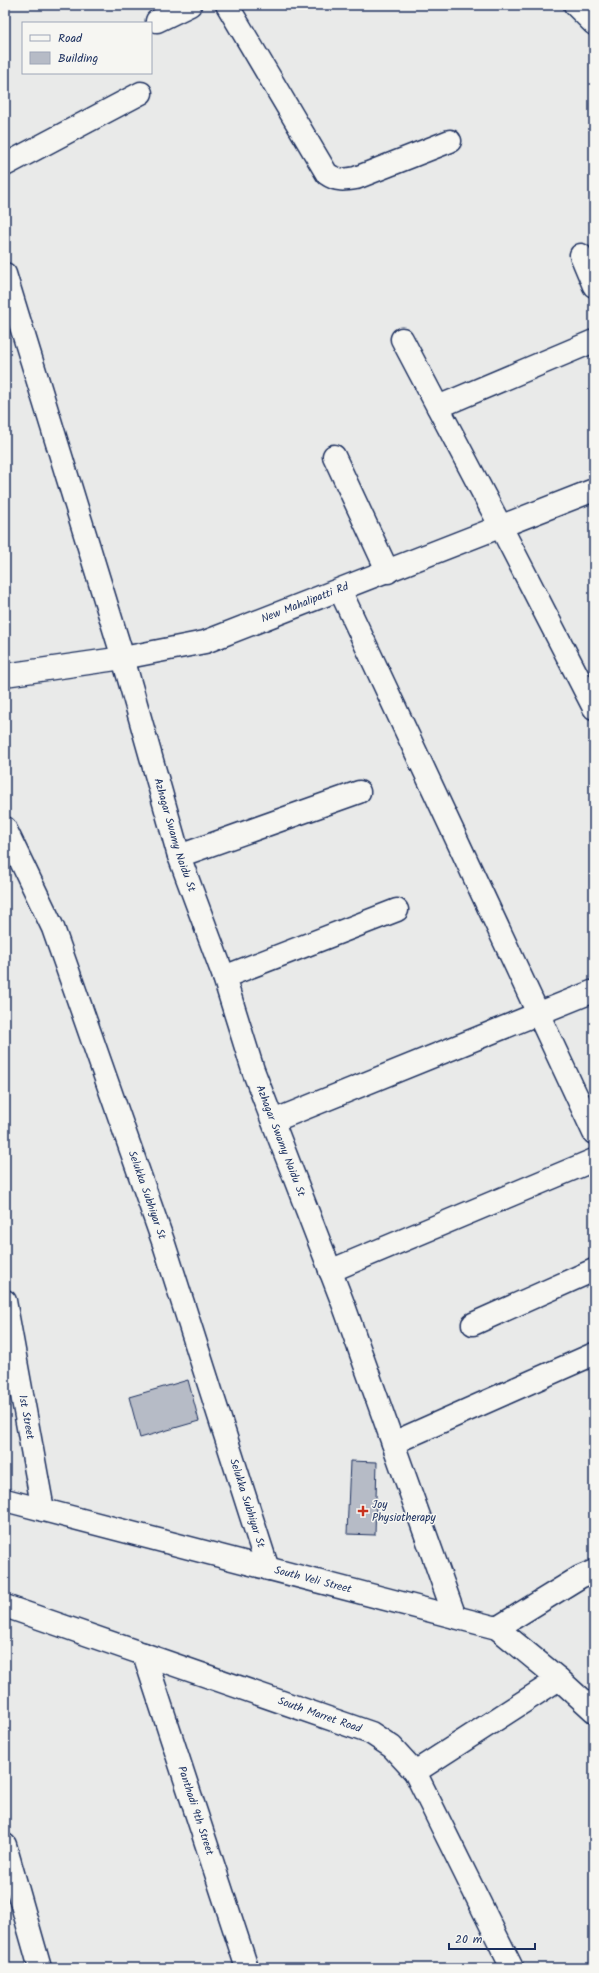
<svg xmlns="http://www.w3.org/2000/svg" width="599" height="1973" viewBox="0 0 599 1973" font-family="Kalam,sans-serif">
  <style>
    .building { fill: #b6bbc6; stroke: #1b2f5e }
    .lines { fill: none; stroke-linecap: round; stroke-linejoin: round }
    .street-casing { stroke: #1b2f5e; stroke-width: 25 }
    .secondary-casing { stroke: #1b2f5e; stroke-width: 25 }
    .primary-casing { stroke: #1b2f5e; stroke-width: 25 }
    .street { stroke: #f6f6f2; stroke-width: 22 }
    .secondary { stroke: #f6f6f2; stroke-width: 22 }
    .primary { stroke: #f6f6f2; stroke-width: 22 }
    .poi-dot { fill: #c8321e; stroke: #f6f6f2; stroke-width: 1.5 }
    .labels { text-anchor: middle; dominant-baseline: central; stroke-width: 3; stroke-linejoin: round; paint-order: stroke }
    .street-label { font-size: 11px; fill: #1b2f5e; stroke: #f6f6f2 }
    .poi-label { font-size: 11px; fill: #1b2f5e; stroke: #f6f6f2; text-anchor: start }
  </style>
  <rect width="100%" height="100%" fill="#e9eae9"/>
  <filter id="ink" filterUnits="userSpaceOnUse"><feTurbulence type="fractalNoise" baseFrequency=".025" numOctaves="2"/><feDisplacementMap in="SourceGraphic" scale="8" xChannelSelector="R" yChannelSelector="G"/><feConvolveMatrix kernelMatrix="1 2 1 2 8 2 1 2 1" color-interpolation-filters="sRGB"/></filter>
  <g filter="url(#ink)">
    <path class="building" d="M188,1380L199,1421L140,1438L129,1397Z
      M350,1461L377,1462L375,1535L347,1534Z"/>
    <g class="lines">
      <g class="street-casing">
        <g id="street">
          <path d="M227,5L327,174C337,181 344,180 356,178L450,141"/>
          <path d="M157,21L190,5"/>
          <path d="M5,165L141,93"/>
          <path d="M581,255L594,286"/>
          <path id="s1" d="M5,274L123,658L179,856L224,977L253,1070L344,1306L455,1617"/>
          <path d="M402,339L501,527L594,708"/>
          <path d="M438,407L594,341"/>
          <path d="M334,456L388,572"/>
          <path d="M340,590L594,1133"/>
          <path id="s2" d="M5,828L53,928L164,1244L268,1569"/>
          <path d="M179,856L359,792"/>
          <path d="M224,977L397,910"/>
          <path d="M273,1121L594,991"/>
          <path d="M330,1271L594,1160"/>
          <path id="s3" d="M5,1301L43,1510"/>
          <path d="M473,1324L594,1270"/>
          <path d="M393,1443L594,1354"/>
          <path d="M497,1628L580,1577L594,1571"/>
          <path id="s4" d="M144,1654L247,1968"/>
          <path d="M415,1772L559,1679"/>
          <path d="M5,1845L40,1968"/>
        </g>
      </g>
      <g class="secondary-casing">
        <g id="secondary">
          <path d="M575,5L594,24"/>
          <path id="s5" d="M5,675L123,658L205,642L594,490"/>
        </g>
      </g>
      <g class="primary-casing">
        <g id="primary">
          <path id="s6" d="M5,1500L497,1628L559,1679L594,1711"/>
          <path id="s7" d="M5,1606L371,1733L392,1747L415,1772L512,1968"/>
        </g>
      </g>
      <use href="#street" class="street"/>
      <use href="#secondary" class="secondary"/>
      <use href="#primary" class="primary"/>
    </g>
  </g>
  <path class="poi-dot" d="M361 1505h4v4h4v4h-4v4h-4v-4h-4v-4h4z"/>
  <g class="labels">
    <g class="street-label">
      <text stroke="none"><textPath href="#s5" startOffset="310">New Mahalipatti Rd</textPath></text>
      <text stroke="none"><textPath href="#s1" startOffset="586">Azhagar Swamy Naidu St</textPath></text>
      <text stroke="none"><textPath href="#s1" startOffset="910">Azhagar Swamy Naidu St</textPath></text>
      <text stroke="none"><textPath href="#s2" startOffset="394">Selukka Subhiyar St</textPath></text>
      <text stroke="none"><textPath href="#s3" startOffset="118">1st Street</textPath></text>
      <text stroke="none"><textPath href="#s2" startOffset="718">Selukka Subhiyar St</textPath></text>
      <text stroke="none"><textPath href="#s6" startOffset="318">South Veli Street</textPath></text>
      <text stroke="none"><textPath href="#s7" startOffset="333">South Marret Road</textPath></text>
      <text stroke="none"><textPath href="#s4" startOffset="165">Panthadi 9th Street</textPath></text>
    </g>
    <g class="poi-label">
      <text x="372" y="1505">Joy<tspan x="372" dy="13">Physiotherapy</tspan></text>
    </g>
  </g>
  <rect width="599" height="1973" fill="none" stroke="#f6f6f2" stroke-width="20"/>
  <rect x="10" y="10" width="579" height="1953" fill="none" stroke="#1b2f5e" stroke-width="1.5" filter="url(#ink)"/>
  <rect x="22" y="22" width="130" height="52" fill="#f6f6f2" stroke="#9ea6b7"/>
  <rect x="30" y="35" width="20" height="6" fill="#f6f6f2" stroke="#9ea6b7"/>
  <text x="58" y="42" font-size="12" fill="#1b2f5e">Road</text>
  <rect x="30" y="52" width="20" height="12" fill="#b6bbc6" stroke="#9ea6b7"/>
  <text x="58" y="62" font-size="12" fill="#1b2f5e">Building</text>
  <path d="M449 1943v6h86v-6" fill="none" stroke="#1b2f5e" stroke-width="2"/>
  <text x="455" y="1943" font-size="12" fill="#1b2f5e" stroke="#f6f6f2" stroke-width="3" paint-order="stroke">20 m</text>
</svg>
